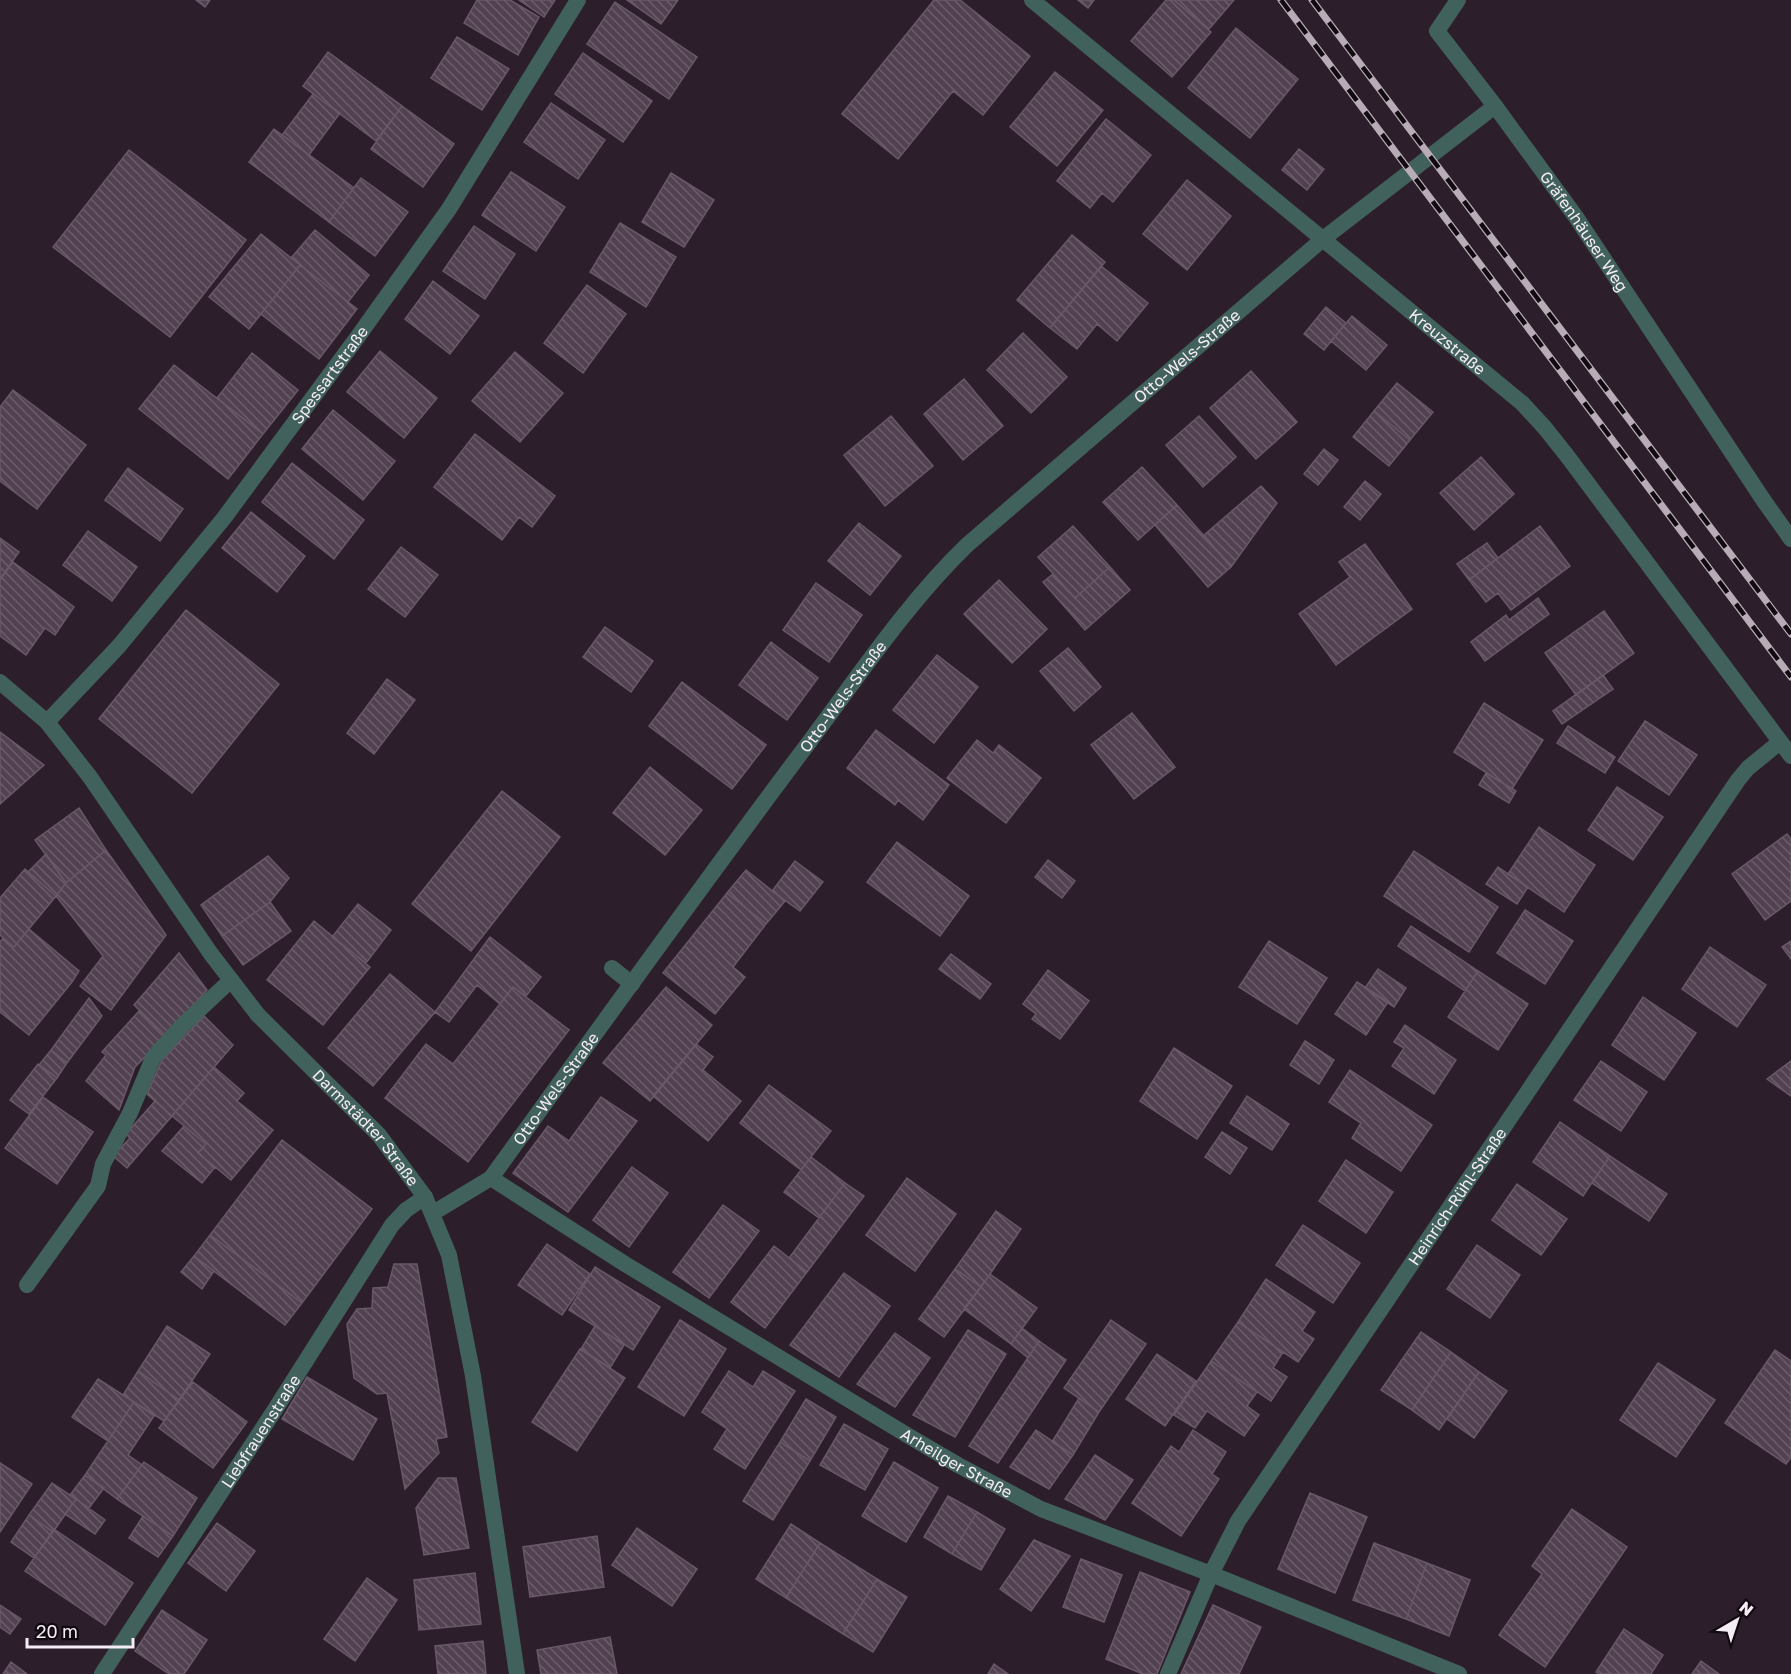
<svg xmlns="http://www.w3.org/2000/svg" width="1791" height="1674" viewBox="0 0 1791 1674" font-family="'Golos Text',sans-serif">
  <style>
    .building { fill: url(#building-back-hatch); stroke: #695868; stroke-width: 1.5 }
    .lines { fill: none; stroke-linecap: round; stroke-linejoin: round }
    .service { stroke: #41615c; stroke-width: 16 }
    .minor { stroke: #41615c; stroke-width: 16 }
    .tertiary { stroke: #41615c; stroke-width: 16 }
    .rail-casing { stroke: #b8acb7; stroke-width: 7 }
    .rail { stroke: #110b11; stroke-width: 4.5; stroke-dasharray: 14; stroke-linecap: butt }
    .labels { text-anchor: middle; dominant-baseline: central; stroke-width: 4.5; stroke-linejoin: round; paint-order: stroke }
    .street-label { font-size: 16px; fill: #f6ecf5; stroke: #110b11 }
  </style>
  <defs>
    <pattern id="building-back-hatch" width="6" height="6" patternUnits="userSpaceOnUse" patternTransform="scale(1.5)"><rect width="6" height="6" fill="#524251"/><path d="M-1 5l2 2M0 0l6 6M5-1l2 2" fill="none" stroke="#6c5d6b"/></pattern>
  </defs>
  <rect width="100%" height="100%" fill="#2d1e2c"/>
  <path class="building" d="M196,0H210L205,7Z
    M477,0H510L539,17L518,55L464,23Z
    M519,0H555L544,17Z
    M627,0H678L661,24Z
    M934,0H960L1030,56L983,115L953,91L898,159L842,114Z
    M1078,0H1094L1088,8Z
    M1166,0H1174L1211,32L1172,77L1131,41Z
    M1174,0H1234L1209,29Z
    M615,2L697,57L669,99L587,44Z
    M1236,28L1298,79L1250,138L1188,88Z
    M457,37L509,69L482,110L431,78Z
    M328,52L402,106L376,141L303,86Z
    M583,53L652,101L623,142L555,94Z
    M1055,72L1103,110L1057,166L1010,127Z
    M313,94L340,113L309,155L282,135Z
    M551,103L605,140L578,179L524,142Z
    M402,106L454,144L423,187L371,149Z
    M1106,119L1151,155L1113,202L1102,193L1090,208L1057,181Z
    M274,129L354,188L329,222L249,162Z
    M1299,149L1324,169L1307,190L1282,170Z
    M129,150L246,240L170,337L53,247Z
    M511,172L565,207L536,251L482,215Z
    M671,173L714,200L684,247L642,222Z
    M361,178L408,212L375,256L329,222Z
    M1187,180L1231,216L1187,270L1143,234Z
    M620,223L676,257L646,307L590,272Z
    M474,226L515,254L485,299L443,271Z
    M315,230L369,275L348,302L291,258Z
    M261,234L300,265L249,329L209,297Z
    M1072,235L1105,262L1050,328L1017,300Z
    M300,265L357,309L319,359L261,314Z
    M1101,266L1148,303L1117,341L1097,324L1077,349L1050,328Z
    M433,281L479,316L450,354L405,319Z
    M587,285L626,314L583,373L544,343Z
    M1326,307L1346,323L1324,350L1304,334Z
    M1352,316L1387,345L1366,370L1331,341Z
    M1023,333L1067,377L1031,413L987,370Z
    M380,351L437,398L404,438L347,392Z
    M515,352L563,393L520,442L472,401Z
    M252,353L298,390L263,434L217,398Z
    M174,365L263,434L228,479L139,409Z
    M1251,371L1297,422L1256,459L1210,408Z
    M964,379L1003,426L963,460L924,414Z
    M1397,383L1433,412L1410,440L1374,411Z
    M13,390L86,445L37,509L0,481V407Z
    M333,410L395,461L363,500L302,449Z
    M1374,411L1410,440L1389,466L1353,437Z
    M891,416L933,466L885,506L844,455Z
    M1199,416L1236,457L1203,487L1166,445Z
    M475,434L555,496L532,527L519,517L502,540L434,487Z
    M1324,449L1338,460L1318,485L1304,474Z
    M1481,457L1514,494L1474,530L1440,493Z
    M292,463L364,520L334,559L262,502Z
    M1142,467L1177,505L1138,540L1103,502Z
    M128,468L183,509L160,541L105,500Z
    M1365,481L1381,494L1360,520L1344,507Z
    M1261,486L1277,503L1231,567L1204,535Z
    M1177,505L1231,567L1208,587L1155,525Z
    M251,512L305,556L277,592L222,548Z
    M859,523L901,556L870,595L828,561Z
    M1073,526L1110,567L1075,598L1038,557Z
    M1540,526L1570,566L1511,610L1498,593L1486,602L1469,580Z
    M88,531L137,567L112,601L63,565Z
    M0,538L19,552L0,579Z
    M1487,543L1498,558L1469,580L1457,564Z
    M1365,544L1412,609L1336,665L1299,614L1350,577L1339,562Z
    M401,547L438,575L405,617L368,589Z
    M13,562L74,607L55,635L45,628L26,655L0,636V580Z
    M1110,567L1130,590L1085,630L1043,582L1053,574L1075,598Z
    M999,580L1047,629L1012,663L964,614Z
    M816,583L862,615L829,662L783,630Z
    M1538,598L1549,614L1485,661L1471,642L1506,615L1509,620Z
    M186,610L279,684L192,793L99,719Z
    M1604,611L1634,653L1576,695L1545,653Z
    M605,627L653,661L631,692L583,657Z
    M771,642L818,678L787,720L739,685Z
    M1068,648L1101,687L1074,711L1040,671Z
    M937,655L978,687L934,743L893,710Z
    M1603,675L1613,689L1562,724L1553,711Z
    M387,679L415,700L374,754L347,733Z
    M682,682L766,745L732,789L649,726Z
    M1484,703L1543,740L1512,789L1454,752Z
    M1132,713L1175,767L1134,799L1091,745Z
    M1645,721L1697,755L1669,795L1618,761Z
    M1568,726L1615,757L1605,773L1557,743Z
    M876,730L949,785L923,820L898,800L895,805L847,768Z
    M0,732L44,765L0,804Z
    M977,740L993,753L999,745L1041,778L1006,823L947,778Z
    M650,767L702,810L665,855L613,813Z
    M1486,773L1516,791L1509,803L1479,785Z
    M1617,787L1663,817L1633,860L1588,830Z
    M502,791L560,837L471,951L412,904Z
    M79,808L106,850L66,883L35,840Z
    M1539,827L1595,865L1564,912L1508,874Z
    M1787,834L1791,839V901L1765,920L1732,874Z
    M897,842L969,896L940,936L867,882Z
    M106,850L166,935L111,1010L80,986L103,956L56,896L66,883Z
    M1414,851L1498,907L1469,952L1384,896Z
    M46,854L66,883L56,896L28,872Z
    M268,856L289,878L270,902L222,936L201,905Z
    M1048,860L1075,881L1062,898L1035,877Z
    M795,861L823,882L800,911L772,891Z
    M1498,867L1528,887L1517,904L1486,884Z
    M25,869L56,896L14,947L0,935V898Z
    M746,870L785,901L766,924L727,893Z
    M727,893L766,924L733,967L745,977L715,1014L663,973Z
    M270,902L291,931L243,965L222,936Z
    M358,904L391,930L366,963L332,937Z
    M1525,910L1573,941L1545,984L1497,953Z
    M314,921L370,967L323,1025L267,980Z
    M1411,926L1478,971L1465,991L1398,946Z
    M29,929L79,971L72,982L29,1035L0,1012V942L3,938L14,947Z
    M490,937L541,977L526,996L513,987L500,1004L477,985L449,1022L435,1012Z
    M1269,941L1327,978L1297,1024L1239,987Z
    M1791,941V959L1782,947Z
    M1710,947L1766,985L1737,1027L1682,989Z
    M179,953L207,990L166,1036L134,1005Z
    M951,954L991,984L980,999L939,969Z
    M1378,969L1406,988L1394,1007L1365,988Z
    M1048,970L1089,1001L1060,1039L1032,1019L1036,1014L1023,1004Z
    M1478,971L1528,1004L1498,1050L1448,1017Z
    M390,974L435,1012L373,1086L328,1048Z
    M1357,982L1388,1002L1366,1035L1335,1014Z
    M513,987L569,1030L468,1162L385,1098L426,1044L453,1064Z
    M666,987L712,1025L650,1101L603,1063Z
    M1643,997L1696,1033L1664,1080L1612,1045Z
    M89,998L102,1016L67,1063L51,1050Z
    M139,1011L166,1036L135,1067L119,1110L86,1081L106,1055L102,1052Z
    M204,1016L233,1045L172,1116L147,1094L162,1060Z
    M1405,1025L1456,1060L1434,1094L1392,1066L1404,1048L1394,1042Z
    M1305,1041L1334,1060L1319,1084L1290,1065Z
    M696,1044L713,1057L703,1070L741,1101L708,1141L653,1096Z
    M1174,1048L1232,1086L1197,1139L1140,1101Z
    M51,1050L67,1063L57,1078L39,1065Z
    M1601,1061L1647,1092L1621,1131L1574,1100Z
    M1791,1061V1096L1767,1079Z
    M38,1064L57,1078L29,1114L10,1100Z
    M214,1067L244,1093L237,1101L273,1130L231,1180L198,1153L206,1144L172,1116Z
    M1350,1070L1432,1125L1401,1171L1352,1138L1361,1123L1329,1102Z
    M769,1085L831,1131L801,1170L740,1123Z
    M1247,1096L1289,1124L1272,1150L1230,1123Z
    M43,1097L93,1132L57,1184L5,1148Z
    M601,1097L637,1121L568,1212L513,1173L548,1126L569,1141Z
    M155,1101L172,1116L127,1168L113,1156L130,1138L126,1134Z
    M1560,1122L1610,1156L1583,1196L1533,1162Z
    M184,1126L206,1144L198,1153L215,1167L202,1183L162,1151Z
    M1222,1132L1247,1148L1230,1174L1205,1157Z
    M282,1140L372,1209L302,1303L210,1235Z
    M1610,1156L1667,1194L1649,1221L1592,1183Z
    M811,1157L845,1183L819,1218L784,1192Z
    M1346,1160L1393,1192L1366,1233L1319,1201Z
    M632,1167L668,1193L629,1247L593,1220Z
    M907,1178L956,1214L915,1271L866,1235Z
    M845,1183L864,1196L807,1272L789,1258Z
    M1517,1184L1567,1219L1541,1255L1492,1220Z
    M723,1205L759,1231L709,1298L673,1272Z
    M996,1211L1021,1229L981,1287L955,1269Z
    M1303,1225L1360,1263L1333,1303L1276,1265Z
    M210,1235L302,1303L285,1325L194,1256Z
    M547,1244L590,1274L562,1315L518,1285Z
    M1477,1245L1520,1275L1490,1318L1447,1289Z
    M774,1246L807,1272L765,1328L731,1302Z
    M194,1256L214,1271L202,1289L181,1272Z
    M394,1264H417L447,1437L436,1439L439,1453L405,1489L387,1393L377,1394L354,1378L347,1324L357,1309L372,1308L373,1288L388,1287Z
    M595,1267L660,1307L633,1350L569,1310Z
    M955,1269L981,1287L944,1337L919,1319Z
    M844,1273L890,1306L839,1377L790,1345Z
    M990,1274L1037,1308L1011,1344L964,1309Z
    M1266,1279L1315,1312L1302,1331L1314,1339L1298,1362L1238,1322Z
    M680,1320L726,1349L684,1416L638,1387Z
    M1111,1320L1146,1344L1099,1412L1064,1388Z
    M1238,1322L1283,1352L1273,1368L1287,1377L1271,1401L1211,1361Z
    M167,1326L210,1354L179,1400L138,1371Z
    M595,1326L624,1345L610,1368L581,1349Z
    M1022,1328L1039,1341L1028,1358L1011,1344Z
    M968,1330L1006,1354L955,1437L913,1415Z
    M1421,1332L1451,1352L1412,1410L1381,1390Z
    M895,1333L930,1358L895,1407L857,1384Z
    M1039,1341L1066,1360L998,1463L969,1446Z
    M580,1349L625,1378L577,1451L532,1422Z
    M1775,1350L1791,1361V1457L1786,1464L1725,1423Z
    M1451,1352L1479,1372L1439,1430L1412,1410Z
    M1157,1354L1196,1381L1165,1426L1126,1399Z
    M1211,1361L1257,1392L1247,1406L1259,1415L1244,1436L1207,1411L1195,1428L1174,1415Z
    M1658,1363L1715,1400L1676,1457L1620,1420Z
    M138,1371L179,1400L164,1421L123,1395Z
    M729,1371L753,1387L763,1371L795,1391L745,1469L714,1449L727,1429L702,1412Z
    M1479,1372L1507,1391L1474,1438L1447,1419Z
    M307,1377L377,1419L353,1460L282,1419Z
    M98,1379L134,1402L108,1441L72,1417Z
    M193,1382L247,1422L213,1468L159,1428Z
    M1079,1398L1099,1412L1073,1455L1052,1442Z
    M806,1399L836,1417L810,1461L780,1442Z
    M134,1402L154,1416L128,1455L142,1465L117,1499L85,1475Z
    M844,1424L888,1449L865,1490L820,1465Z
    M1036,1430L1073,1455L1049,1489L1010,1467Z
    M1193,1430L1226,1452L1212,1474L1219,1479L1181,1536L1132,1503L1171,1446L1179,1452Z
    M780,1442L810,1461L773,1520L743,1501Z
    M1095,1455L1133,1480L1105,1520L1065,1499Z
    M144,1462L197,1498L173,1536L117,1499Z
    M894,1462L938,1488L906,1542L862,1516Z
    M0,1463L32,1484L0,1532Z
    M85,1475L104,1488L89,1508L70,1495Z
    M438,1478H456L469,1548L424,1555L416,1508Z
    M52,1483L76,1499L53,1532L29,1515Z
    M1310,1493L1367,1517L1335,1593L1278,1569Z
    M948,1496L977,1512L952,1554L924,1537Z
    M76,1499L105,1520L95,1534L65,1514Z
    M1572,1509L1627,1547L1545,1667L1499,1635L1542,1574L1532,1566Z
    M977,1512L1005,1529L981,1570L952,1554Z
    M29,1515L53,1532L34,1558L11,1542Z
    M143,1516L173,1536L158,1557L129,1538Z
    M217,1523L255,1551L226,1591L188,1563Z
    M791,1524L820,1543L786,1598L756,1579Z
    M637,1528L697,1569L672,1606L612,1565Z
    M54,1529L133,1583L105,1625L25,1571Z
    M597,1536L604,1587L530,1597L523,1547Z
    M1034,1540L1070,1556L1031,1611L1000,1589Z
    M820,1543L877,1579L843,1634L786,1598Z
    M1374,1543L1427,1563L1406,1619L1353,1600Z
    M1081,1559L1122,1575L1104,1622L1063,1607Z
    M1427,1563L1470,1580L1449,1636L1406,1619Z
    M1140,1572L1190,1592L1157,1674H1143L1106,1659Z
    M475,1573L481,1624L419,1630L414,1580Z
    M367,1578L397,1600L355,1661L324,1639Z
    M877,1579L907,1597L873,1652L843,1634Z
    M0,1605L21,1619L10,1634L0,1627Z
    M1213,1605L1261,1627L1239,1674H1181Z
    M162,1610L207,1640L184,1674H169L135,1651Z
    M1624,1629L1663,1655L1651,1674H1599L1596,1672Z
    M610,1637L617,1674H541L537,1650Z
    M483,1641L486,1674H438L435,1646Z
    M1701,1661L1719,1674H1692Z
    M11,1662L27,1674H3Z
    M994,1664L1008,1674H988Z"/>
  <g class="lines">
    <path class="service" d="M1458,0L1437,31L1495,106
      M612,968L632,984
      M27,1285L98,1186L103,1164L130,1113L153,1058L183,1025L231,980"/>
    <g class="minor">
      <path id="s1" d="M1032,0L1522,403L1545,428L1568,457L1791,756"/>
      <path id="s2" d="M47,722L119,646L224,518L359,335L449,209L578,0"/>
      <path id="s3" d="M491,1178L625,1264L907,1435L958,1465L1041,1509L1211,1574L1459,1674"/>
      <path id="s4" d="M433,1213L491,1178C593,1037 694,896 798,757C852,686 903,607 967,545L1323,239L1495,106L1576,217L1764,501L1791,539"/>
      <path id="s5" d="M102,1674L276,1408L392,1225L406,1210L425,1197"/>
      <path id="s6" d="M1168,1674L1211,1574L1238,1521L1738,780L1748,768L1780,742"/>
    </g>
    <path class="tertiary" id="s7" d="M0,682L47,722L90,777L211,954L258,1015L379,1135L425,1197L449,1255L473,1376L517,1674"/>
    <g class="rail-casing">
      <path id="rail" d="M1281,0L1791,677
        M1312,0L1791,634"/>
    </g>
    <use href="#rail" class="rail"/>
  </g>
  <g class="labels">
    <g class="street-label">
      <text stroke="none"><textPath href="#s4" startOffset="1701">Gräfenhäuser Weg</textPath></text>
      <text stroke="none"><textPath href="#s1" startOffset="538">Kreuzstraße</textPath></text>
      <text stroke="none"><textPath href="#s4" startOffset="1150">Otto-Wels-Straße</textPath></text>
      <text stroke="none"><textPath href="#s2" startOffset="448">Spessartstraße</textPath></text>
      <text stroke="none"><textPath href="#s4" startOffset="664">Otto-Wels-Straße</textPath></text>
      <text stroke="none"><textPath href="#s4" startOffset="178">Otto-Wels-Straße</textPath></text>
      <text stroke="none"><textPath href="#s7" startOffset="579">Darmstädter Straße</textPath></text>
      <text stroke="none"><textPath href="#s6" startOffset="560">Heinrich-Rühl-Straße</textPath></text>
      <text stroke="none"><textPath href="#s5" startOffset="290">Liebfrauenstraße</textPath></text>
      <text stroke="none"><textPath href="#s3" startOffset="546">Arheilger Straße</textPath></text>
    </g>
  </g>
  <g transform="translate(1737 1620) rotate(39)" stroke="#110b11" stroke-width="4.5" paint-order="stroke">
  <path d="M0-4.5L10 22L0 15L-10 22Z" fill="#f6ecf5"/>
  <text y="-9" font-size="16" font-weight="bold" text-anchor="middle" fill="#f6ecf5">N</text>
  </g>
  <path d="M27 1638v9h106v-9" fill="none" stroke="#f6ecf5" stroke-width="3"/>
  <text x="36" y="1638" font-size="18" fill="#f6ecf5" stroke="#110b11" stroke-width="4.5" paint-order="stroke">20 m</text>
</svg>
